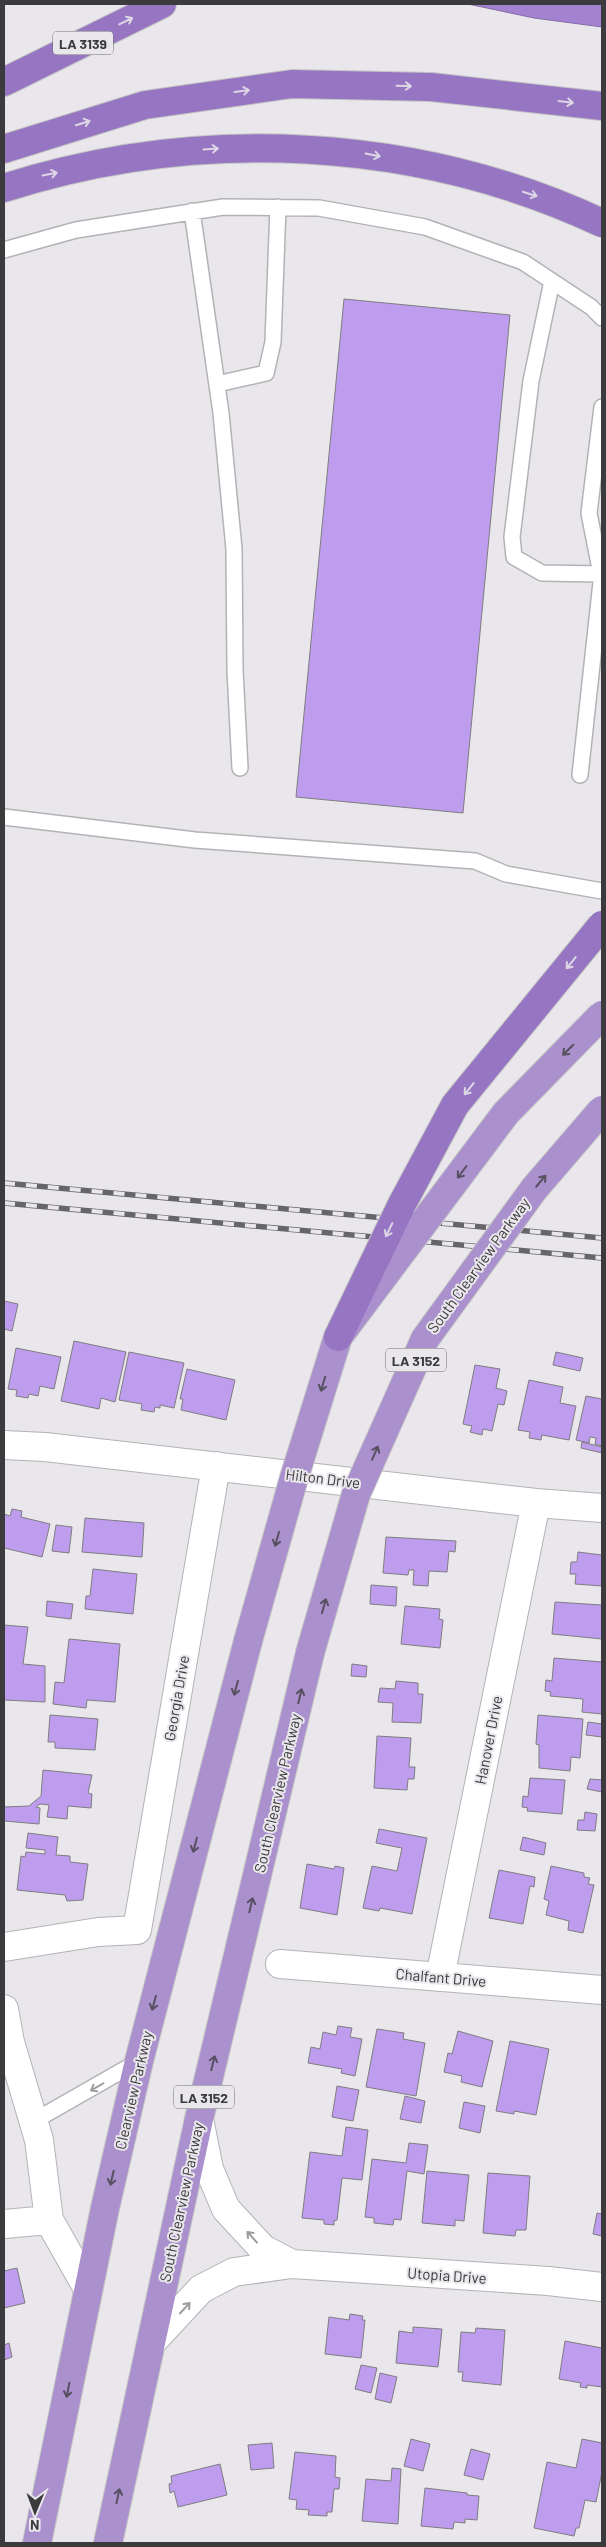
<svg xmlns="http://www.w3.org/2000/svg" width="606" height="2547" viewBox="0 0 606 2547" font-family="Barlow,sans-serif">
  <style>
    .water { fill: #a382d2; stroke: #846ca5 }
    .building { fill: #be9cee; stroke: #7f7d81 }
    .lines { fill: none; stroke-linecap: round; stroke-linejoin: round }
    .service-casing { stroke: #b3b2b5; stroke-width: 18 }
    .minor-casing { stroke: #b3b2b5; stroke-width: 30 }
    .trunk-casing { stroke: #c4c4c4; stroke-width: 30 }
    .motorway-casing { stroke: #c4c4c4; stroke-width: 30 }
    .service { stroke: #fff; stroke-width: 15 }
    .minor { stroke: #fff; stroke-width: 28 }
    .trunk { stroke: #ab90ce; stroke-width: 28 }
    .motorway { stroke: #9675c2; stroke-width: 28 }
    .rail-casing { stroke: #666568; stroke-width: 5.5 }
    .rail { stroke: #e9e7eb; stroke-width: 4; stroke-dasharray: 11; stroke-linecap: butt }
    .trunk-bridge-casing { stroke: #c4c4c4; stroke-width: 30; stroke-linecap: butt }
    .motorway-bridge-casing { stroke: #c4c4c4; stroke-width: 30; stroke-linecap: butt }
    .trunk-bridge { stroke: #ab90ce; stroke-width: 28 }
    .motorway-bridge { stroke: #9675c2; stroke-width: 28 }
    .oneway { stroke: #ddd6e5 }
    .oneway2 { stroke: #575060 }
    .oneway3 { stroke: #9d9c9e }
    .labels { text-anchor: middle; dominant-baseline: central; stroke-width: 4; stroke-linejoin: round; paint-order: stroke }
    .shield { fill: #e9e7eb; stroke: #6f6e70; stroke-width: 1 }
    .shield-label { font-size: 14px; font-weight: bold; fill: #3b3a3c }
    .street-label { font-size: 15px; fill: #3b3a3c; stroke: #e9e7eb }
  </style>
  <rect width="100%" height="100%" fill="#e9e7eb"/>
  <path class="water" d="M468,4H602V27L534,18Z"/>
  <path class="building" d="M344,299L510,315L463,813L296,797Z
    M4,1301L18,1304L12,1331L4,1329Z
    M74,1341L126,1352L115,1402L101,1398L99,1409L61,1401Z
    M16,1348L61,1357L54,1389L40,1386L38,1396L29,1394L28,1398L16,1396L17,1390L8,1389Z
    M129,1352L184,1363L174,1408L160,1405V1408L155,1407L154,1412L141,1410L142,1404L119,1400Z
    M556,1352L583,1358L580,1371L553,1365Z
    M475,1365L500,1369L496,1388L507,1391L504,1405L498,1404L492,1431L483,1429L482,1435L470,1432L472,1426L463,1424Z
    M187,1369L235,1380L226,1420L181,1410L183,1399H180Z
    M529,1380L563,1387L560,1403L576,1406L569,1440L542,1435L541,1440L529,1438L530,1432L518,1430Z
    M586,1396L602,1399V1446L595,1444L596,1438L590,1437L589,1443L576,1440Z
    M582,1442L602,1447V1453L581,1448Z
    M12,1509L22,1511L21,1517L50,1524L42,1557L4,1548V1514L10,1516Z
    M85,1518L144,1523L142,1557L82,1552Z
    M56,1525L72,1527L69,1553L52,1551Z
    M386,1537L456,1541L455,1552L449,1551L447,1572L429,1571L428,1586L413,1585L414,1570H409L408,1575L383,1573Z
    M578,1552L602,1555V1586L575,1584L576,1574H570L571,1562H577Z
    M93,1569L137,1574L133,1614L85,1609L86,1596H90Z
    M371,1585L397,1587L396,1606L370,1604Z
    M47,1601L73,1604L71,1619L46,1616Z
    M555,1602L602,1605V1639L552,1634Z
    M405,1606L440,1609L439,1619L443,1620L440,1648L401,1644Z
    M4,1625L28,1627L23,1664L45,1666V1702L4,1700Z
    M69,1639L120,1644L115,1702L87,1700L86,1708L53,1704L55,1682L64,1683Z
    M554,1658L602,1662V1714L582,1712L583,1699L550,1696L551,1692L545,1691L546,1680L552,1681Z
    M352,1664L367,1666L366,1677L351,1676Z
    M396,1681L418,1683V1694H423L421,1723L392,1722L393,1703L378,1702L380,1688L395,1689Z
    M50,1715L98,1719L95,1750L55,1748V1742H48Z
    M538,1715L583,1719L580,1758L571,1757L570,1771L539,1768V1745L536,1744Z
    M588,1722L602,1724V1737L586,1735Z
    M377,1736L411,1738L409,1767H415L414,1779H408L407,1790L374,1788Z
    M43,1770L92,1775L88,1793L92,1794L91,1808L68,1806L67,1819L47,1817L49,1805L40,1804L36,1807L40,1808L39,1824L4,1821V1807L29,1806L41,1796Z
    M530,1778L565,1780L562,1814L527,1811L528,1808L522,1807L523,1796L528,1797Z
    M590,1779L602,1780V1792L587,1789Z
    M585,1812L597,1814L595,1831L577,1830L578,1820H584Z
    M379,1829L427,1838L412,1914L380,1908L379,1911L363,1908L372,1866L397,1871L402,1848L376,1843Z
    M28,1833L58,1837L56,1855L70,1856V1862L88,1864L83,1900L67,1901L65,1895L17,1890L21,1856L25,1857L26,1852L45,1854V1850L26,1848Z
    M523,1837L546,1843L544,1855L520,1850Z
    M307,1864L334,1869L335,1866L344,1868L337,1915L300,1908Z
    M551,1866L584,1873V1877L590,1878L588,1884L594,1885L583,1933L568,1930L569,1921L546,1915L549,1901L544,1899Z
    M499,1870L535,1877L534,1887L530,1886L523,1924L489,1918Z
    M338,2026L352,2028L350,2037L362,2039L355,2076L341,2073L342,2069L308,2063L311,2047L320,2049L323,2032L336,2035Z
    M377,2029L404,2033L403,2039L425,2043L416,2096L366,2087Z
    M458,2031L493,2041L482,2087L461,2082L462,2076L444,2072L448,2053L452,2054Z
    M510,2041L549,2049L536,2115L514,2111V2114L496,2111Z
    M337,2086L359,2090L353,2121L332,2117Z
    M405,2096L425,2101L421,2123L400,2119Z
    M464,2102L485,2106L480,2133L459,2128Z
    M346,2127L368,2130L362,2180L342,2178L337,2220L334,2221V2225L324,2224V2220L302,2218L310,2152L342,2156Z
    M409,2143L428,2145L424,2174L407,2171L401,2220L394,2219L393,2225L374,2223V2218L365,2217L372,2159L406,2163Z
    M427,2171L469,2175L464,2221L455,2220V2226L422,2223Z
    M488,2173L530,2176L526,2230H516L515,2236L483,2233Z
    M597,2213L602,2214V2236L593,2234Z
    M17,2268L25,2303L4,2308V2271Z
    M350,2314L363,2316L362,2320H365L361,2358L325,2354L329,2317L349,2320Z
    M413,2327L442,2329L438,2367L396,2363L399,2331L413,2333Z
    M476,2328L505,2330L501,2385L462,2381L463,2372H458L461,2332L475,2333Z
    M565,2341L602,2348V2387L587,2385V2388L580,2387L581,2383L559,2379Z
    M9,2343L12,2357L4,2360V2345Z
    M361,2365L377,2368L371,2393L355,2389Z
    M380,2373L397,2377L391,2403L375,2399Z
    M411,2439L430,2444L423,2471L404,2466Z
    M582,2439L602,2443V2472L596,2502L585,2500L579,2528H576L574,2536L534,2528L547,2462L576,2468Z
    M272,2443L274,2468L251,2470L248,2445Z
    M471,2449L490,2454L483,2480L464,2475Z
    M295,2452L336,2456L335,2477L340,2478L339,2489H334L332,2512H327V2516L308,2515L309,2510L296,2509L297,2500L289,2499Z
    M220,2464L227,2495L178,2507L174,2491L170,2493L169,2484L172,2483L171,2476Z
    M392,2468L401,2469L398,2524L362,2521L366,2479L391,2481Z
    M425,2488L467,2493V2495L479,2496L477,2520L465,2519V2523L454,2522L453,2529L421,2526Z"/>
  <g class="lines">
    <g class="service-casing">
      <path id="service" d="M192,211L221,413L234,549L235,670L240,768
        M4,250L76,230L223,207L319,208L425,227L523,262L591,307L602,318
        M552,281L531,381L512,537L514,557L542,573L601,574L589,513L602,407
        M217,384L266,373L273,342L278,207
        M580,775L602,573
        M4,817L195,840L475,861L506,874L602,891
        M34,2121L139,2061"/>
    </g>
    <g class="minor-casing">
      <path id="minor" d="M4,1445L45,1447L536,1503L602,1508
        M4,1947L98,1932L137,1930L216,1466
        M280,1964L602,1990
        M440,1977L536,1503
        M4,2009L10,2042L39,2140L49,2220
        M199,2119L209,2169L226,2209L263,2249L292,2264
        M4,2224L49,2220L88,2289
        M151,2343L201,2289L234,2272L292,2264L548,2281L602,2287"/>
    </g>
    <g class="trunk-casing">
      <path id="trunk" d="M37,2543L105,2208L139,2061L248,1641
        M108,2543L199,2119L310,1653"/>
    </g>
    <g class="motorway-casing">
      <path id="motorway" d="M4,82L162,4
        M4,149L145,105L292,84L431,87L602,106
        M4,188C199,126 416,136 602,223"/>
    </g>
    <use href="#service" class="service"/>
    <use href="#minor" class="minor"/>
    <use href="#trunk" class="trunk"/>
    <use href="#motorway" class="motorway"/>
    <g class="rail-casing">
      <path id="rail" d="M4,1183L602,1238
        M4,1203L602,1258"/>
    </g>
    <use href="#rail" class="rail"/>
    <g class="trunk-bridge-casing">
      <path id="trunk-bridge" d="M248,1641L294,1478L338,1337L506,1113L602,1015
        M310,1653L356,1494L425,1339L534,1189L602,1110"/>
    </g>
    <g class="motorway-bridge-casing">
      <path id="motorway-bridge" d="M338,1337L402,1204L455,1105L602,925"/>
    </g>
    <use href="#trunk-bridge" class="trunk-bridge"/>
    <use href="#motorway-bridge" class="motorway-bridge"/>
  </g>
  <defs><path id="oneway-shaft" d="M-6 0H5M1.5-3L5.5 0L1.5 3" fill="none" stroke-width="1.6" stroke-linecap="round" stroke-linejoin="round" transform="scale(1.25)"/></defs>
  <g class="oneway">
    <use href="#oneway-shaft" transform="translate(126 21) rotate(-26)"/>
    <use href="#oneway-shaft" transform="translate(404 86) rotate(1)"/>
    <use href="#oneway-shaft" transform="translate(242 91) rotate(-8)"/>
    <use href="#oneway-shaft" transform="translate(566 102) rotate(7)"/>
    <use href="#oneway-shaft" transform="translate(83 123) rotate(-17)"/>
    <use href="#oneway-shaft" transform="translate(211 149) rotate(-4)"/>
    <use href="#oneway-shaft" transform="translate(373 155) rotate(11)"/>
    <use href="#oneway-shaft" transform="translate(50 174) rotate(-12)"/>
    <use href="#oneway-shaft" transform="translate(530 194) rotate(18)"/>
    <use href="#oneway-shaft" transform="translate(571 963) rotate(129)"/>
    <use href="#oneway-shaft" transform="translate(469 1089) rotate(129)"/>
    <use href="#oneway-shaft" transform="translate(389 1230) rotate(116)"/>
  </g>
  <g class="oneway2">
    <use href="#oneway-shaft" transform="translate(568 1050) rotate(135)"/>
    <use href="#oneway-shaft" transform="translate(462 1172) rotate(127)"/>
    <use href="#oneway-shaft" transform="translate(541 1181) rotate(-50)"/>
    <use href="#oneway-shaft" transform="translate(323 1384) rotate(107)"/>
    <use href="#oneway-shaft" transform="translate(375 1453) rotate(-66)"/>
    <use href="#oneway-shaft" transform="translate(277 1539) rotate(106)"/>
    <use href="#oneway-shaft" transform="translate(324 1606) rotate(-74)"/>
    <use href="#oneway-shaft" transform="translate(236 1688) rotate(105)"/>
    <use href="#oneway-shaft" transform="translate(300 1696) rotate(-77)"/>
    <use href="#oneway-shaft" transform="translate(195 1845) rotate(105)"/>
    <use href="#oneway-shaft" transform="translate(251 1905) rotate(-77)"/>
    <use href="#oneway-shaft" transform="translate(154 2003) rotate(105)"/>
    <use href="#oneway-shaft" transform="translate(213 2063) rotate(-76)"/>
    <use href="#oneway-shaft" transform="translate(112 2178) rotate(103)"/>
    <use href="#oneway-shaft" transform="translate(68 2390) rotate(101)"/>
    <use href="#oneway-shaft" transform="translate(118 2496) rotate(-78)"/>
  </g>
  <g class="oneway3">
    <use href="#oneway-shaft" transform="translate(97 2087) rotate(150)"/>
    <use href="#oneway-shaft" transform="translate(252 2237) rotate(-132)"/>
    <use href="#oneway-shaft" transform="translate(185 2308) rotate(-47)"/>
  </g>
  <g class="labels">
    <g class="shield">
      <rect x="53" y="31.5" width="60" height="23" rx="4"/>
      <rect x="386" y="1348.5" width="60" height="23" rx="4"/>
      <rect x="174" y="2085.5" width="60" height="23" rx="4"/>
    </g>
    <g class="shield-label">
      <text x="83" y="43">LA 3139</text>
      <text x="416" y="1360">LA 3152</text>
      <text x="204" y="2097">LA 3152</text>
    </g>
    <g class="street-label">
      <text transform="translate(478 1265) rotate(-54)">South Clearview Parkway</text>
      <text transform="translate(323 1478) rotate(7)">Hilton Drive</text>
      <text transform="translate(176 1698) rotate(-80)">Georgia Drive</text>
      <text transform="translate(488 1740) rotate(-79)">Hanover Drive</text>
      <text transform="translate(277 1793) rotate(-77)">South Clearview Parkway</text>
      <text transform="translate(441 1977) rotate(5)">Chalfant Drive</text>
      <text transform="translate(133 2090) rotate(-77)">Clearview Parkway</text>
      <text transform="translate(181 2202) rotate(-78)">South Clearview Parkway</text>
      <text transform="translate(447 2275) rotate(4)">Utopia Drive</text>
    </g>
  </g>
  <rect width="606" height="2547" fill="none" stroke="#3b3a3c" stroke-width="10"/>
  <g transform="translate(35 2512) rotate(181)" stroke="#e9e7eb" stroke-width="4" paint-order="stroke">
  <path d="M0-4L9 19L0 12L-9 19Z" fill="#3b3a3c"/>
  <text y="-8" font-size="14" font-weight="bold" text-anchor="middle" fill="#3b3a3c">N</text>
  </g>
</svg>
